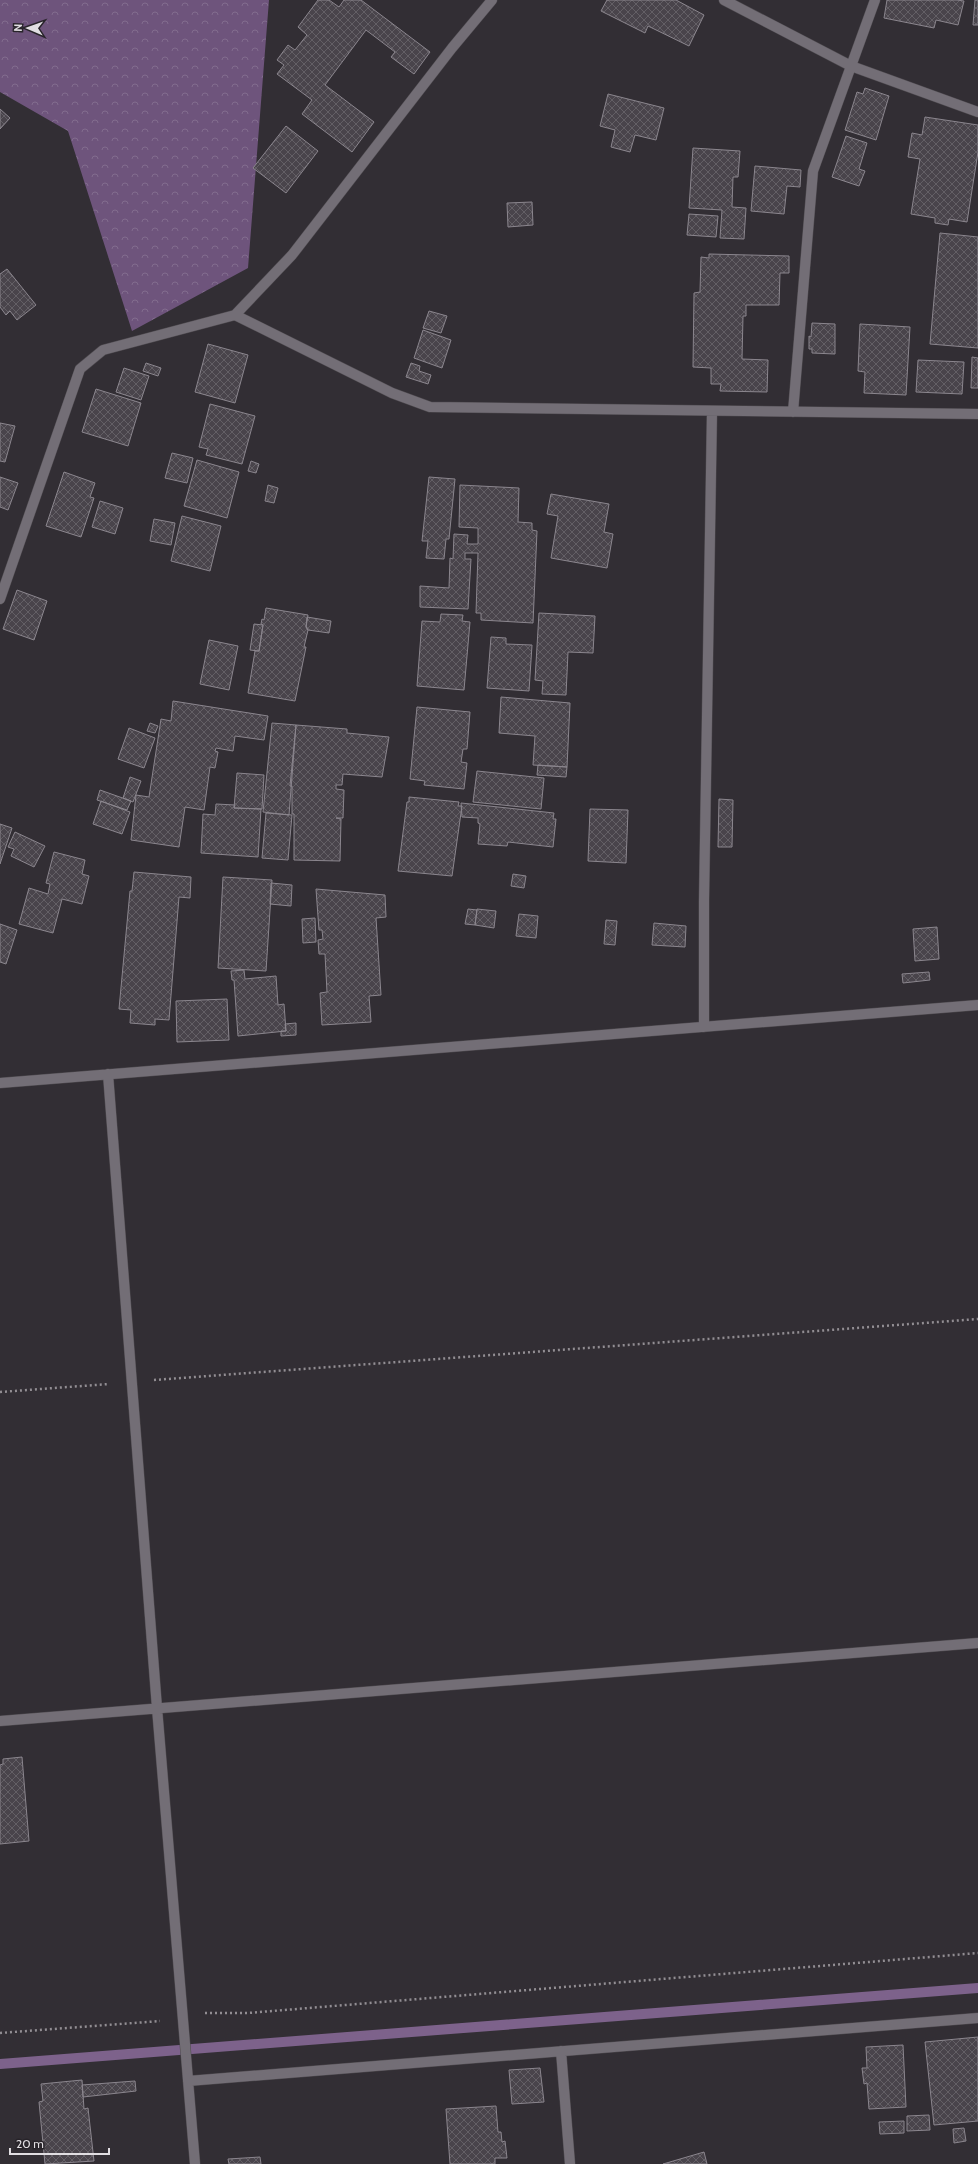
<svg xmlns="http://www.w3.org/2000/svg" width="978" height="2164" viewBox="0 0 978 2164" font-family="Cabin,sans-serif">
  <style>
    .forest { fill: url(#forest-crowns) }
    .lines { fill: none; stroke-linecap: round; stroke-linejoin: round }
    .stream { stroke: #7d628b; stroke-width: 10 }
    .building { fill: url(#building-cross-hatch); stroke: #8b868e }
    .minor-casing { stroke: #4e4a4f; stroke-width: 11 }
    .path { stroke: #928e93; stroke-width: 2.5; stroke-dasharray: 2 3; stroke-linecap: butt }
    .minor { stroke: #736e76; stroke-width: 10 }
  </style>
  <defs>
    <pattern id="forest-crowns" width="20" height="18" patternUnits="userSpaceOnUse"><rect width="20" height="18" fill="#6e547c"/><path d="M2 6a3 3 0 1 1 6 0M12 15a3 3 0 1 1 6 0" fill="none" stroke="#826c8e"/></pattern>
    <pattern id="building-cross-hatch" width="8" height="8" patternUnits="userSpaceOnUse"><rect width="8" height="8" fill="#49444b"/><path d="M0 0l8 8M0 8l8-8" fill="none" stroke="#635f65"/></pattern>
  </defs>
  <rect width="100%" height="100%" fill="#322e34"/>
  <path class="forest" d="M0,0H269L248,268L132,331L68,131L0,92Z"/>
  <g class="lines">
    <path class="stream" d="M0,2064L978,1988"/>
  </g>
  <path class="building" d="M318,0H329L339,7L344,0H361L430,52L414,74L391,57L395,52L366,30L325,85L374,122L352,152L302,114L312,100L277,74L284,65L277,60L288,45L295,50L307,35L298,27Z
    M607,0H676L704,15L689,46L648,26L645,33L601,11Z
    M887,0H957L964,1L958,25L936,20L934,28L884,18Z
    M975,0H978V25H973Z
    M865,88L889,96L876,140L845,130L857,92L863,94Z
    M608,94L664,108L656,140L635,135L630,152L611,147L615,130L600,126Z
    M0,109L10,118L0,129Z
    M925,117L978,125V152L967,222L949,219L948,225L935,223V218L911,214L920,159L908,157L912,133L922,135Z
    M286,126L318,151L286,193L253,168Z
    M846,136L867,143L859,169L865,171L859,186L832,177Z
    M693,148L740,151L738,177H733L732,207L746,208L744,239L720,238L722,210L689,208Z
    M755,166L801,170L800,187L787,186L784,214L751,211Z
    M532,202L533,225L508,227L507,203Z
    M689,214L718,216L716,237L687,235Z
    M940,233L978,237V348L930,344Z
    M709,254L789,256V273H780L779,305H746V316H743L742,359L768,360L767,392L720,391L721,384H711V368L693,367L694,293L700,292L701,257L709,258Z
    M7,269L36,305L17,320L10,311L6,315L0,307V274Z
    M429,311L447,316L441,333L423,328Z
    M812,323L835,324V354L812,353V349H809V336L811,337Z
    M860,324L910,327L906,395L864,393L865,372L858,371Z
    M423,330L451,340L442,368L414,358Z
    M208,344L248,355L235,403L195,392Z
    M972,357L978,358V388H971Z
    M918,360L964,362L962,394L916,392Z
    M146,363L161,368L158,376L143,371Z
    M411,363L420,366L419,371L431,375L428,384L406,377Z
    M124,368L149,376L141,400L116,392Z
    M96,389L141,403L128,446L82,432Z
    M210,404L255,416L242,464L206,455L208,449L199,447Z
    M0,423L15,426L5,462L0,461Z
    M172,453L193,458L187,483L165,478Z
    M197,460L239,472L227,518L184,506Z
    M251,461L259,464L256,473L248,471Z
    M64,472L95,483L90,497L94,498L81,537L46,526Z
    M0,477L18,483L8,510L0,507Z
    M429,477L455,479L449,539H446L444,559L426,558L428,541H422Z
    M268,485L278,488L274,503L265,501Z
    M460,485L519,488L518,522L532,523V530L537,531L533,623L481,620V613H476L478,553H465V559H471L468,609L420,607V586L449,588L450,558L453,559L454,534L468,535L467,544H478V528L459,527Z
    M551,494L609,504L604,532L613,534L607,568L551,558L558,516L547,514Z
    M100,501L123,508L115,534L92,527Z
    M182,516L221,526L210,571L171,561Z
    M154,519L175,523L171,545L150,541Z
    M17,590L47,601L34,640L3,629Z
    M266,608L308,615L306,627L308,630L304,647H306L295,701L248,693L255,651H259L263,625L261,624L262,619L264,620Z
    M539,613L595,616L593,653L568,652L566,695L542,694L543,681L535,680Z
    M441,614L463,615L462,621L470,622L464,690L417,686L422,621L440,622Z
    M307,617L331,621L329,633L308,630L306,627Z
    M254,624L263,625L259,651L250,650Z
    M491,637L506,638V644L532,645L529,691L487,688Z
    M209,640L238,646L229,690L200,684Z
    M501,697L570,703L567,767L533,765L535,736L499,733Z
    M173,701L268,716L264,740L235,736L233,751L216,748L215,751L218,752L215,768L210,767L204,810L185,807L179,847L131,840L136,795L149,797L161,719L171,721Z
    M417,707L470,712L467,749H463L461,762L467,763L464,789L424,785L425,781L410,779Z
    M150,723L158,726L155,733L147,731Z
    M272,723L296,725L289,815L263,812Z
    M296,725L347,729V733L389,737L382,777L343,774L342,785H336V789L344,790L343,818H336L341,819L340,861L294,860V814H292V786H290Z
    M129,728L155,738L144,768L118,759Z
    M538,765L567,767L566,777L537,775Z
    M477,771L544,778L541,809L473,802Z
    M237,773L264,775L262,809L234,808Z
    M130,777L141,781L133,802L123,798Z
    M100,790L131,801L127,810L97,800Z
    M409,797L459,802L458,806H462L452,876L398,871L407,802H409Z
    M719,799L733,800L732,847H718Z
    M101,801L130,812L122,834L93,824Z
    M461,803L554,813L553,819H556L553,847L508,842L507,846L478,844L480,824L478,823V818L462,817Z
    M216,804L235,805L234,808L261,809L258,857L201,853L203,814L215,815Z
    M590,809L628,810L626,863L588,861Z
    M266,813L292,815L288,860L262,858Z
    M0,824L12,828L0,864Z
    M15,832L45,846L34,867L11,856L14,849L8,847Z
    M54,852L85,860L82,874L89,876L82,904L62,899L53,933L19,924L29,888L48,894L50,884L46,883Z
    M134,872L191,877L190,898L179,897L169,1020L155,1019V1025L130,1023L131,1010L119,1009L130,891H132Z
    M513,874L526,876L524,888L511,886Z
    M223,877L272,880L266,971L218,968Z
    M271,883L292,885L291,906L270,904Z
    M316,889L385,895L386,917L376,918L381,995L369,996L371,1022L322,1025L320,993L327,992L325,954H319L318,940L323,939L322,930H319Z
    M468,909L477,910L475,925L465,924Z
    M477,909L496,911L494,928L475,925Z
    M519,914L538,916L536,938L516,936Z
    M315,918L316,942L303,943L302,919Z
    M606,920L617,921L615,945L604,944Z
    M654,923L686,926L685,947L652,945Z
    M0,924L17,930L6,964L0,962Z
    M937,927L939,959L915,961L913,929Z
    M244,970L245,979L276,976L278,1005L284,1004L286,1031L238,1036L234,980H232L231,971Z
    M929,972L930,980L903,983L902,974Z
    M227,999L229,1040L177,1042L176,1001Z
    M296,1023V1035L281,1036V1031H286L285,1024Z
    M22,1757L29,1841L0,1844V1765L3,1764V1759Z
    M978,2037V2121L934,2125L925,2042Z
    M903,2045L906,2107L869,2109L867,2083L864,2084L862,2068H867L866,2047Z
    M540,2068L544,2102L512,2104L509,2070Z
    M82,2080L84,2109L88,2108L94,2161L45,2164L39,2102L43,2101L41,2084Z
    M135,2081L136,2091L83,2097L82,2085Z
    M496,2106L498,2132H501L502,2142L505,2141L507,2158H495V2164H450L446,2109Z
    M929,2115L930,2130L907,2131V2116Z
    M904,2121V2133L880,2134L879,2122Z
    M964,2128L966,2141L954,2143L953,2129Z
    M704,2152L707,2164H663Z
    M260,2157L261,2164H229L228,2159Z"/>
  <g class="lines">
    <g class="minor-casing">
      <path id="minor" d="M724,0L851,66L978,112
        M235,315L392,393L430,407L978,414
        M793,412L813,171L875,0
        M0,599L80,369L103,350L235,315L292,255L452,48L492,0
        M704,1027V901L712,411
        M108,1074L157,1708L195,2164
        M0,1083L978,1005
        M0,1721L978,1643
        M561,2051L570,2164
        M188,2081L978,2018"/>
    </g>
    <path class="path" d="M154,1380L978,1319
      M0,1392L109,1384
      M205,2013H248L978,1953
      M0,2033L160,2021"/>
    <use href="#minor" class="minor"/>
  </g>
  <g transform="translate(28 28) rotate(272)" stroke="#28242a" stroke-width="3" paint-order="stroke">
  <path d="M0-3L7 15L0 10L-7 15Z" fill="#e1dee2"/>
  <text y="-6" font-size="11" font-weight="bold" text-anchor="middle" fill="#e1dee2">N</text>
  </g>
  <path d="M10 2148v6h99v-6" fill="none" stroke="#e1dee2" stroke-width="2"/>
  <text x="16" y="2148" font-size="12" fill="#e1dee2" stroke="#28242a" stroke-width="3" paint-order="stroke">20 m</text>
</svg>
